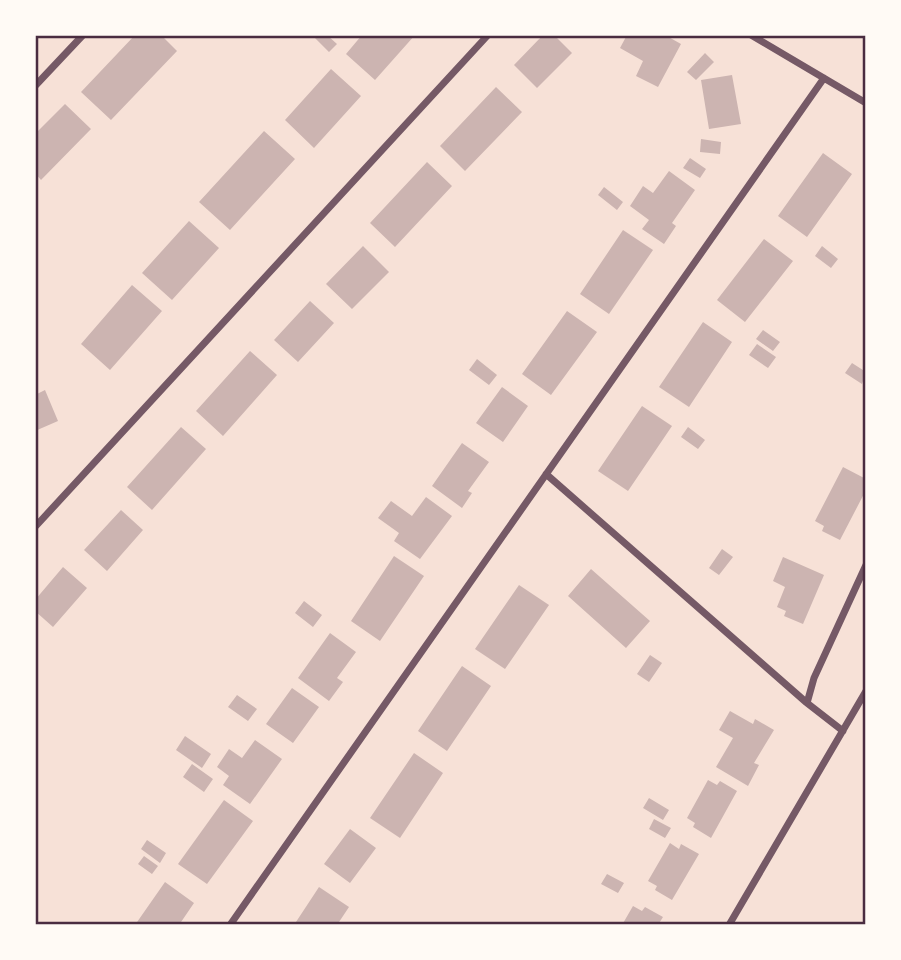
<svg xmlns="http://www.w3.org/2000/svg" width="901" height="960" viewBox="0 0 901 960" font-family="Ubuntu,sans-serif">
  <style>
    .building { fill: #ccb4b1 }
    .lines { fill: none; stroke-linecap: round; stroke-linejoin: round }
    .minor { stroke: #755966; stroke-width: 7 }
    .neatline { fill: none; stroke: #4a2c40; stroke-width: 2.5 }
  </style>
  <rect width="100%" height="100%" fill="#f7e1d7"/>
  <path class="building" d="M135,35H161L177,51L111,120L81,92Z
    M316,35H327L337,44L329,52L314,37Z
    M362,35H415L375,80L346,54Z
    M543,35H554L572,53L537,88L514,65Z
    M627,35H665L681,44L658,87L636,76L643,61L620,48Z
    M705,53L714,62L696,80L687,72Z
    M331,69L361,96L314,148L285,120Z
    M732,75L741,124L709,129L701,80Z
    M496,87L522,112L465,171L440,146Z
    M65,104L91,129L41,180L35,173V134Z
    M264,131L295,159L230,230L199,202Z
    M701,139L721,142L720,154L700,152Z
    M823,153L852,174L807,237L778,216Z
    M690,158L706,169L700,178L683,168Z
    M427,162L452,186L395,247L370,223Z
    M669,171L695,190L672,223L676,226L664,244L642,229L649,220L630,206L643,186L653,193Z
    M604,187L623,202L617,210L598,195Z
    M189,221L219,248L172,300L142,273Z
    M623,230L653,250L609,314L580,294Z
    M764,239L793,261L745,322L717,300Z
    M363,246L389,272L352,309L326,284Z
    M822,246L838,259L831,268L815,256Z
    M132,285L162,311L110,370L81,344Z
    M310,301L334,323L298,362L274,340Z
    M567,311L597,332L551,395L522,374Z
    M703,322L732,342L689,407L659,387Z
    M763,330L780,342L773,351L756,339Z
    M757,344L776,357L768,368L749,355Z
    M250,351L277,375L223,436L196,411Z
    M477,359L497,375L489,385L469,370Z
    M852,363L866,372L862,384L845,373Z
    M502,387L528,406L503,442L476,423Z
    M45,390L58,421L35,431V395Z
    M642,406L672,426L628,491L598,471Z
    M181,427L206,449L152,510L127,487Z
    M688,427L705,440L698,449L681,437Z
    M462,443L489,462L468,491L472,493L462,508L432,486Z
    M843,467L866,479V490L840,540L822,531L824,526L815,521Z
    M426,497L452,516L420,559L394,541L399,533L378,518L391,501L412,516Z
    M121,510L143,530L107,571L84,550Z
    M722,549L733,557L719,575L709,568Z
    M394,556L424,576L380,641L351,621Z
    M783,557L824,575L803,624L784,616L786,611L777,607L785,587L773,581Z
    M63,567L87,588L53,627L35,611V600Z
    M591,569L650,621L626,648L568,596Z
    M519,585L549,605L505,669L475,649Z
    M304,601L322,615L313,627L295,613Z
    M330,633L356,652L337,678L343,682L329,701L298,678Z
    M650,655L662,663L649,682L637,674Z
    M462,666L491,686L447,751L418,731Z
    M292,688L319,707L293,743L266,724Z
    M237,695L257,709L248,721L228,707Z
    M730,711L753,724L755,719L774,730L754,763L759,765L748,786L716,767L733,738L719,730Z
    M185,736L211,754L202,768L176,750Z
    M255,740L282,759L250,804L223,785L229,776L217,767L229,749L242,758Z
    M414,753L443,773L400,838L370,818Z
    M192,764L213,779L204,792L183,777Z
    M708,780L717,785L720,781L737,791L711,838L693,827L695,823L687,818Z
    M649,798L669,810L663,820L643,808Z
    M224,800L253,821L207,884L178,864Z
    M654,819L671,828L665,838L649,829Z
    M350,829L376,848L350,883L324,864Z
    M147,840L166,853L160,863L141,849Z
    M670,843L679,849L681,844L699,854L672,900L655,890L657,886L648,881Z
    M144,856L158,866L152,874L138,864Z
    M607,874L624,883L618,893L601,884Z
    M165,882L194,903L179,925H135Z
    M319,887L349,907L337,925H294Z
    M633,906L642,911L645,907L663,917L658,925H622Z"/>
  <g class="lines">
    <path class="minor" d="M751,35L866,103
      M35,86L83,35
      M546,474L807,703L843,731
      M35,527L488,35
      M807,703L814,678L866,565
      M230,925L824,78
      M729,925L866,691"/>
  </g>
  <rect width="901" height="960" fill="none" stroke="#fffaf5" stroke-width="74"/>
  <rect x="37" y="37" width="827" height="886" class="neatline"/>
</svg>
